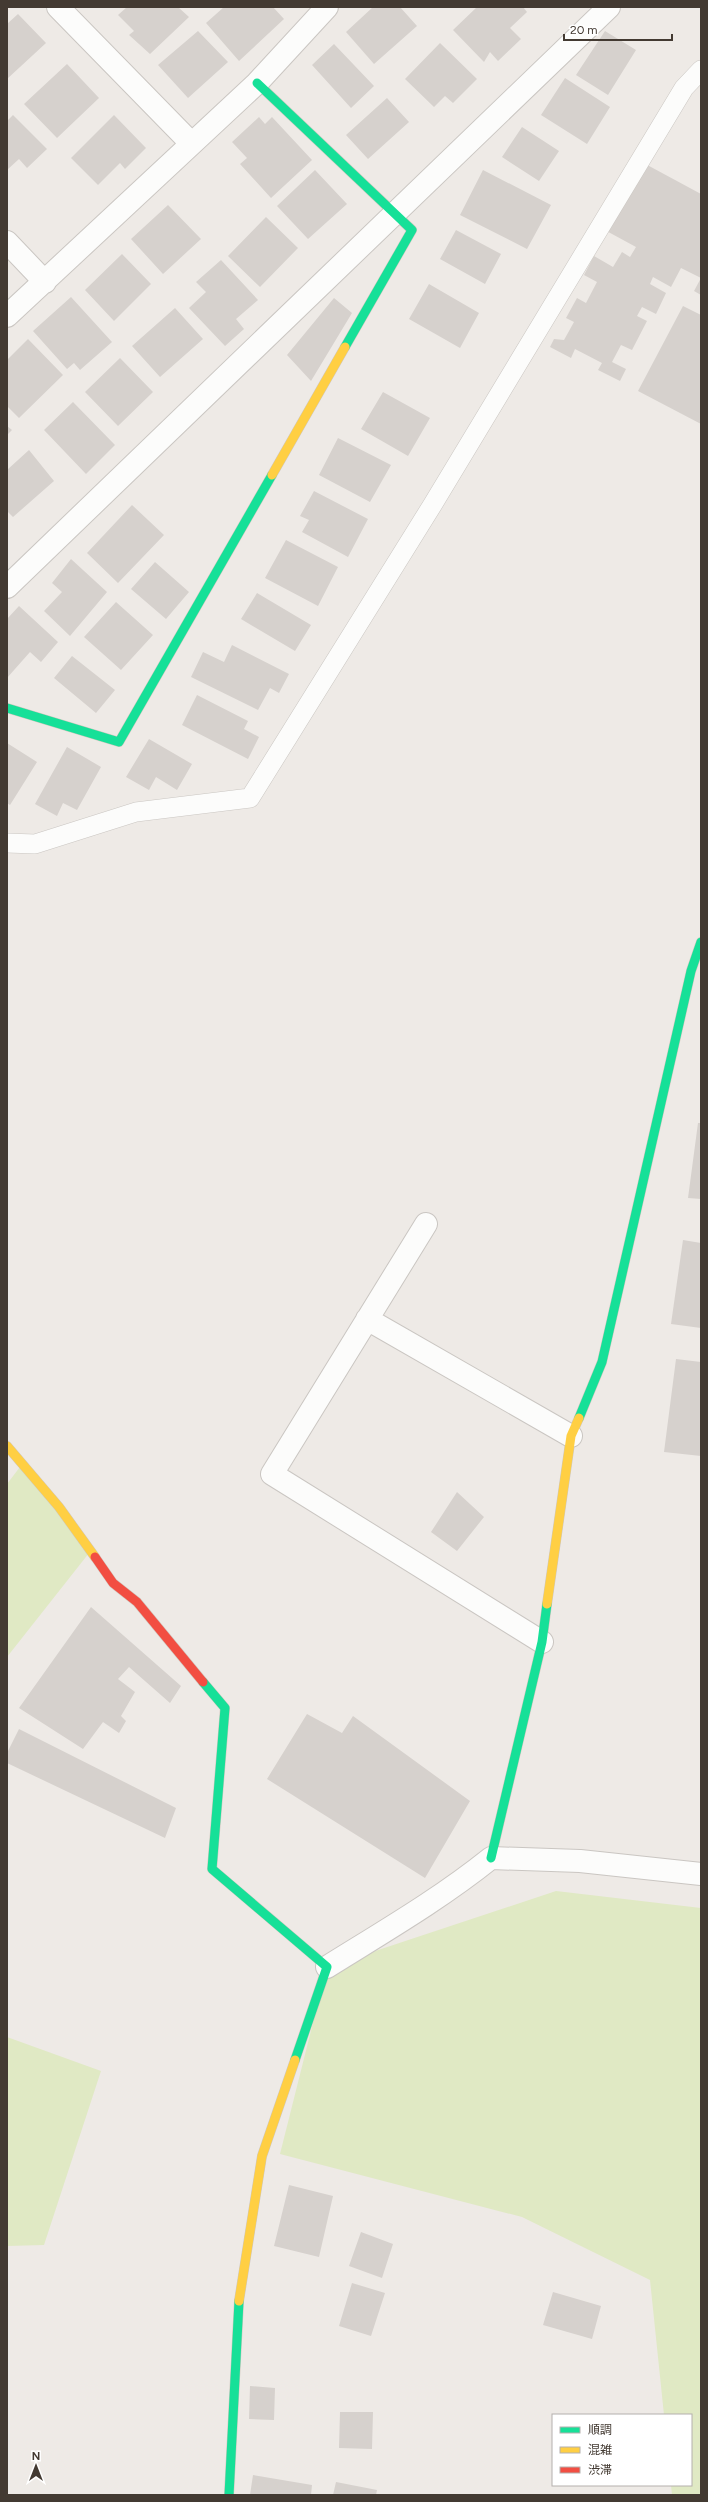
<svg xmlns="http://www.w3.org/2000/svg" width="708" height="2502" viewBox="0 0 708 2502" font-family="Figtree,'Noto Sans JP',sans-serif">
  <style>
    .green { fill: #e0e9c4 }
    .building { fill: #d6d1cd }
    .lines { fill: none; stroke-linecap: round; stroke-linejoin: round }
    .lane-casing { stroke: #cac6c2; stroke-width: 20 }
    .street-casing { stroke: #cac6c2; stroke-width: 24 }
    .fast-casing { stroke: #cfc7be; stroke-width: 10 }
    .slow-casing { stroke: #cfc7be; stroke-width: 10 }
    .jam-casing { stroke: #cfc7be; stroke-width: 10 }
    .lane { stroke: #fcfcfb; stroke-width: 19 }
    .street { stroke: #fcfcfb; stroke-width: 22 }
    .fast { stroke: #16e098; stroke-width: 9 }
    .slow { stroke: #ffcf43; stroke-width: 9 }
    .jam { stroke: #f24e42; stroke-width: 9 }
  </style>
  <rect width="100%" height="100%" fill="#eeeae6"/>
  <path class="green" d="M23,1463L93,1548L7,1657V1484Z
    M556,1891L701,1908V2495H672L671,2485H691V2415H664L650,2280L522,2217L280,2154L327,1967Z
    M7,2037L101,2071L44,2245L7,2246Z"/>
  <path class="building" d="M127,7H178L189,17L150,54L129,35L134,31L118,15Z
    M224,7H273L284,19L239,61L206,23Z
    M373,7H400L417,26L374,64L346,32Z
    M477,7H523L527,12L510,28L521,39L498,61L490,52L484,62L453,30Z
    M18,14L46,43L7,79V24Z
    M198,31L228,62L188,98L158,65Z
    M605,31L636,50L608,95L576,75Z
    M440,43L477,79L453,103L445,96L434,107L405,79Z
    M334,44L374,86L351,108L312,65Z
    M67,64L99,98L57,138L24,104Z
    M565,78L610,107L587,144L541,115Z
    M387,98L409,122L368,159L346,135Z
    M13,115L47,149L27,168L19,159L7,170V121Z
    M114,115L146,148L125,169L120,163L98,185L71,158Z
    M259,117L265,124L272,117L312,160L271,198L240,164L247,158L232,142Z
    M522,127L559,151L539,181L502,157Z
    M638,160L701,194V295L694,291L701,278L681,268L671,287L653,277L650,284L666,293L656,314L642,307L637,316L647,321L632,350L621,345L612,362L626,369L620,381L598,370L602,363L575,349L571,358L550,347L554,339L564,340L574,322L566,318L577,298L586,303L597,282L584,275L594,256L613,267L622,252L630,257L636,247L601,228Z
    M315,170L347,204L308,239L277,206Z
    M483,170L551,205L527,249L460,215Z
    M168,205L201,239L163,274L131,239Z
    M266,217L298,248L260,287L228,256Z
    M456,230L501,254L485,284L440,259Z
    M122,254L151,284L114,321L85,290Z
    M221,260L258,300L236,319L244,329L225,346L189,308L206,292L196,282Z
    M429,284L479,313L460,348L409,319Z
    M71,297L112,342L80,370L74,363L67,369L33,331Z
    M334,298L352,313L311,381L287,355Z
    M683,306L701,315V424L638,391Z
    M175,308L203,339L160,377L132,346Z
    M28,339L63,375L19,418L7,406V360Z
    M120,358L153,392L118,426L85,392Z
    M383,392L430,418L408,456L361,429Z
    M73,402L115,445L86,474L44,430Z
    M7,426L12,430L7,435Z
    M338,438L391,465L370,502L319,475Z
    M29,450L54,481L13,517L7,511V470Z
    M314,491L368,519L348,557L302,532L309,520L300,516Z
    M132,505L164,535L118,583L87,553Z
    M286,540L338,567L318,606L265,578Z
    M71,559L107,592L70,636L44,611L62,592L52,583Z
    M155,562L189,592L166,619L131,589Z
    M257,593L311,625L295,651L241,619Z
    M116,602L153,635L121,670L84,637Z
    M19,606L58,642L41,662L30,652L7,678V619Z
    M232,645L289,674L279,693L270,688L258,710L191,677L203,652L224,662Z
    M72,656L115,690L96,713L54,678Z
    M197,695L248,721L244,729L259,737L248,759L182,725Z
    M149,739L192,764L177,790L156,777L149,790L126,777Z
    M7,743L37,762L10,805L7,803Z
    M67,747L101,767L77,810L63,803L57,816L35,804Z
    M698,1123H701V1199L688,1198Z
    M683,1240L701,1243V1328L671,1324Z
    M676,1359L701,1362V1456L664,1452Z
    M457,1492L484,1517L457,1551L431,1532Z
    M91,1607L181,1686L170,1703L129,1667L118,1679L135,1692L121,1716L126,1721L119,1733L103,1722L83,1749L19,1708Z
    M307,1714L342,1733L353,1716L470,1801L425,1878L267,1779Z
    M19,1729L176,1808L165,1838L7,1763V1753Z
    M289,2185L333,2196L319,2257L274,2246Z
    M361,2232L393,2244L382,2278L349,2266Z
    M352,2283L385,2293L371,2336L339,2326Z
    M553,2292L601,2306L592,2339L543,2325Z
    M250,2386L275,2388L274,2420L249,2419Z
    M340,2412H373L372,2449L339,2448Z
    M253,2475L312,2485L311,2495H250Z
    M336,2482L377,2490L376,2495H333Z"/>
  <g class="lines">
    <g class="lane-casing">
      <path id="lane" d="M7,843L35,844L136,812L250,798L433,504L684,88L701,70"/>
    </g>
    <g class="street-casing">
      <path id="street" d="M58,7L191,143
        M7,242L45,282
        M7,316L257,83L327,7
        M7,587L609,7
        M426,1224L272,1474L542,1642
        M367,1319L571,1436
        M327,1967C383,1932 440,1899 491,1858L580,1861L701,1874"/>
    </g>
    <g class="fast-casing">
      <path id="fast" d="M257,83L412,230L345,347
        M7,708L119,742L272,475
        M579,1418L602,1362L691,971L701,942
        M203,1682L225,1708L212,1869L327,1967L295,2060
        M491,1858L542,1642L547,1604
        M229,2495L239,2301"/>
    </g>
    <g class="slow-casing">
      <path id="slow" d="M272,475L345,347
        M7,1446L59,1507L95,1557
        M547,1604L571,1436L579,1418
        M239,2301L262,2156L295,2060"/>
    </g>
    <g class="jam-casing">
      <path id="jam" d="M95,1557L113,1583L137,1602L203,1682"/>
    </g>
    <use href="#lane" class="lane"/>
    <use href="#street" class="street"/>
    <use href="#fast" class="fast"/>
    <use href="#slow" class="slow"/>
    <use href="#jam" class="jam"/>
  </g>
  <rect width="708" height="2502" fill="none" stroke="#433a32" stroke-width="16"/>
  <rect x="552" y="2414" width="140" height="72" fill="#ffffff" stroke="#b4b0ad"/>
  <rect x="560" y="2427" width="20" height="6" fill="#16e098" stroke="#b4b0ad"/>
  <text x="588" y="2434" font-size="12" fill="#433a32">順調</text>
  <rect x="560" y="2447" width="20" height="6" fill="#ffcf43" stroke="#b4b0ad"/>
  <text x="588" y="2454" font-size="12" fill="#433a32">混雑</text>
  <rect x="560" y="2467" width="20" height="6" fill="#f24e42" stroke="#b4b0ad"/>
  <text x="588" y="2474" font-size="12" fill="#433a32">渋滞</text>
  <g transform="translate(36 2466)" stroke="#ffffff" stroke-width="3" paint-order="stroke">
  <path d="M0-3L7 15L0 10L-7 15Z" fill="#433a32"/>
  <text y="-6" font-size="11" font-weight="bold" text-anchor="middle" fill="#433a32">N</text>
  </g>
  <path d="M564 34v6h108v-6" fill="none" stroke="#433a32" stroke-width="2"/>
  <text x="570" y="34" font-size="12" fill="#433a32" stroke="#ffffff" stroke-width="3" paint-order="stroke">20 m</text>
</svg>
